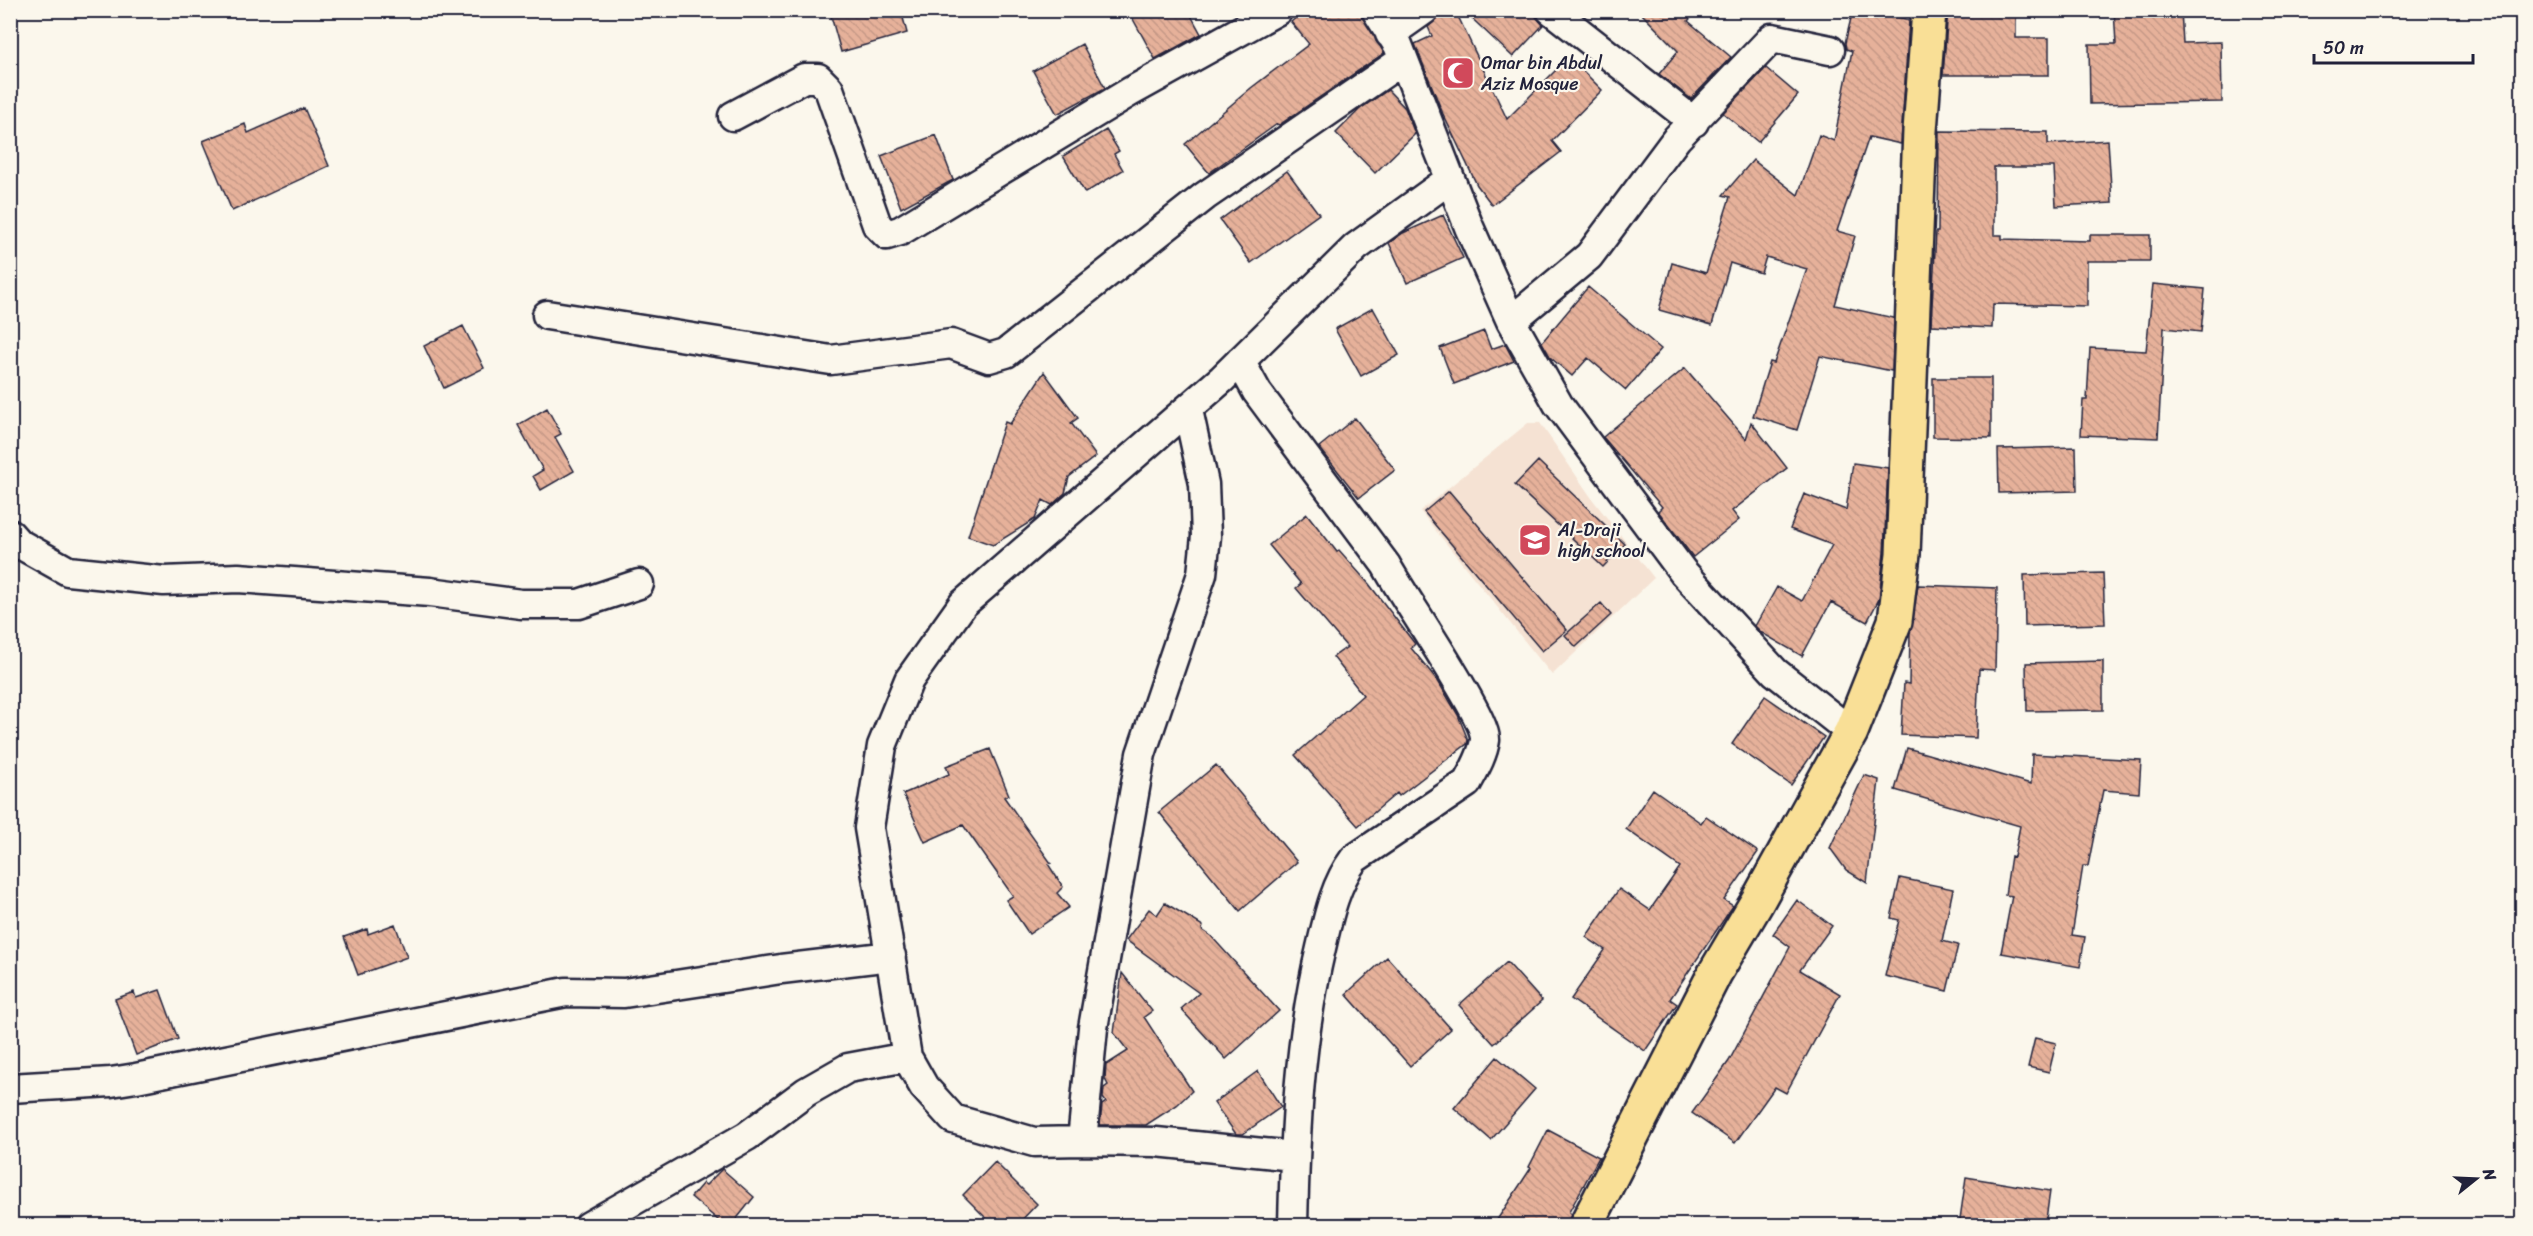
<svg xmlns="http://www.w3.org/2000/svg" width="2533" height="1236" viewBox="0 0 2533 1236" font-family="Sriracha,sans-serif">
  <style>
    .built { fill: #f5e2d3 }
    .building { fill: url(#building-back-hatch); stroke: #22223b; stroke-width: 1.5 }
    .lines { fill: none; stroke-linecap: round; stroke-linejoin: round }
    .minor-casing { stroke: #22223b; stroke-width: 33 }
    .major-casing { stroke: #22223b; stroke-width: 38 }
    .minor { stroke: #fbf7ec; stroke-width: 28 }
    .major { stroke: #f9df96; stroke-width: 33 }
    .labels { text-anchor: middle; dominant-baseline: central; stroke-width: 4.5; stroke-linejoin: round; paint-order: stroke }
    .poi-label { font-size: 18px; fill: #22223b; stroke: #fbf7ec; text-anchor: start }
  </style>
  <defs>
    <pattern id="building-back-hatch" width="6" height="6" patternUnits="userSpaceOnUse" patternTransform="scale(1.5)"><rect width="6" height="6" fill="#e6b19a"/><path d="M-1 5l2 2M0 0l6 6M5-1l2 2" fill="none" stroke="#c59886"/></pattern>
  </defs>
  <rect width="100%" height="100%" fill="#fbf7ec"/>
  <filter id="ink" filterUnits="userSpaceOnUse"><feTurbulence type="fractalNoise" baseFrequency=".0167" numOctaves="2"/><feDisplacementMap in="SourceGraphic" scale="12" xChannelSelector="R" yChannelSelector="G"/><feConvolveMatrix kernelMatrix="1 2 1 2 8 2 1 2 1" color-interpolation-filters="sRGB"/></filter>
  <g filter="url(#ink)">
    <path class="built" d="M1528,423H1540L1593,500L1654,578L1552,675L1420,511Z"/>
    <path class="building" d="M850,10H901L907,33L841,52L831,16Z
      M1128,10H1188L1201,34L1155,59Z
      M1305,10H1360L1384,53L1279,125L1277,124L1209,173L1185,144L1251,88L1309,44L1291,22Z
      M1440,10H1455L1507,119L1569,57L1602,90L1552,141L1561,152L1492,205L1477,185L1443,114L1415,44L1432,36L1428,27L1439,17Z
      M1463,10H1535L1536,17L1543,25L1513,57Z
      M1638,10H1698L1688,21L1731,57L1691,99L1659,74L1678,51Z
      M1853,10H1873L1909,20L1901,144L1869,137L1837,231L1855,236L1835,305L1894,318L1892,371L1820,356L1797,430L1753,416L1770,362L1774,363L1807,269L1766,257L1761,273L1730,263L1712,325L1659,310L1672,263L1706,273L1730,197L1723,195L1753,160L1798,195L1819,135L1834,141L1852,51L1846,49L1845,43Z
      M1948,10H2016V38H2049V75H1943Z
      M2114,10H2181L2183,43L2221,42L2222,102L2090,104L2089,44H2116Z
      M1082,44L1105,88L1057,114L1033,71Z
      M1766,68L1798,95L1758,142L1723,113Z
      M1388,90L1405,108L1415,134L1375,173L1336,133L1360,109Z
      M304,108L329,166L232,211L203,141L245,124L248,133Z
      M1106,130L1119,151L1114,154L1123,170L1085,193L1063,156Z
      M1939,131L2048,132V144L2108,140L2112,203L2056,206L2054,167H1994V235H2002V239L2090,241V235H2150V261H2087V306L1993,304L1992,328L1931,325L1936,232H1938Z
      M936,135L953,180L901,208L881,156Z
      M1287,171L1319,214L1251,263L1220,220Z
      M1443,215L1463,258L1407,283L1389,243L1403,233Z
      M2153,284L2205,289L2201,332L2164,328L2158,438L2081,435L2083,400H2087L2090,348L2146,351Z
      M1588,287L1661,349L1626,390L1588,358L1572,376L1551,358L1542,342Z
      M1373,308L1399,355L1361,376L1335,329Z
      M463,326L484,368L444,388L424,346Z
      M1484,331L1491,349L1505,344L1514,361L1454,384L1440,348Z
      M1685,368L1746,439L1751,422L1787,468L1732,511L1739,520L1693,557L1658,511L1662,507L1603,437Z
      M1044,372L1078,418L1071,423L1096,456L1069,477L1065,493L1052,505L1043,500L1035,519L993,545L968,536L1005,422L1010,424Z
      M1933,378H1991V438L1933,437Z
      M547,408L561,434L555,437L574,471L541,490L533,476L543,470L518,425Z
      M1355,418L1395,470L1359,498L1319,447Z
      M2076,447L2077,491L1999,493L1998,449Z
      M1538,461L1625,544L1603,567L1515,485Z
      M1853,463L1888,468L1884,553L1879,599L1867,622L1831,602L1802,656L1762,633L1755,626L1777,587L1802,601L1832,545L1790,529L1804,494L1846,510Z
      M1449,491L1567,630L1542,651L1424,512Z
      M1307,514L1337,552L1339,550L1369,584L1415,644L1411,648L1438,681L1458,715L1468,740L1467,744L1399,796L1397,793L1358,826L1295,755L1363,695L1333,657L1347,647L1296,588L1301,584L1269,545Z
      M2103,573L2105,624L2025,626L2024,575Z
      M1918,585L1997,588L1995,670L1979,669L1976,738L1901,735L1904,683L1909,684L1910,633Z
      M1601,603L1611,615L1576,647L1565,635Z
      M2103,661V710L2027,711L2026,663Z
      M1765,696L1824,737L1791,785L1732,744Z
      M1907,748L2031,784L2032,754L2141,760L2139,793L2103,790L2088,866H2083L2072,935L2085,937L2080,967L2001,953L2012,896L2005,895L2011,856L2014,857L2020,826L1895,790Z
      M990,749L1009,795L1004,797L1051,863L1048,864L1063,887L1057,893L1069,907L1029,934L1006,900L1013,896L963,825L925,842L903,794L949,774L946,766Z
      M1216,765L1297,862L1240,911L1159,812Z
      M1864,775L1879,780L1867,883L1846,870L1830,848Z
      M1653,789L1701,823L1706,816L1758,852L1724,900L1733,906L1670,999L1677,1004L1645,1051L1571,999L1605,950L1586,937L1619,889L1650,910L1680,867L1626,829Z
      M1900,878L1953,889L1942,941L1958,945L1947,991L1885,976L1899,920L1891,918Z
      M1797,900L1832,926L1800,970L1840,994L1786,1093L1775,1087L1735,1143L1692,1113L1729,1061L1790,947L1773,934Z
      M1165,903L1203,926L1202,930L1211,936L1279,1011L1226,1059L1181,1009L1199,993L1126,940L1149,909L1157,915Z
      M395,924L407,957L358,975L344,937L367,929L368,934Z
      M1387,957L1451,1029L1410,1066L1346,994Z
      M1507,962L1542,1001L1494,1044L1459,1005Z
      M1122,973L1152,1011L1144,1017L1192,1091L1177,1105L1146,1125H1100L1102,1105L1106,1102L1103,1098L1104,1088L1108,1085L1105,1079L1106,1065L1128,1051L1114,1033Z
      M160,990L178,1039L136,1055L115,999L134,992L136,998Z
      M2035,1038L2056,1043L2049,1072L2028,1067Z
      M1497,1057L1535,1089L1491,1140L1454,1108Z
      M1258,1071L1281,1107L1243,1134H1236L1214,1103Z
      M1548,1130L1599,1157L1569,1212L1571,1214L1568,1224L1493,1226L1531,1168L1529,1167Z
      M995,1162L1037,1204L1016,1226H994L963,1195Z
      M722,1169L754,1197L731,1226H725L691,1197L703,1183L706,1185Z
      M1966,1177L2050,1191L2045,1226H1959Z"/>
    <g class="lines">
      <g class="minor-casing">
        <path id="minor" d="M1376,10L1398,45L1469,227L1511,321L1558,404L1683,572L1775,672L1851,732
          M1551,10L1694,122
          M1390,34L1424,10
          M733,116L804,78H818L829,89L877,225L887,235L900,231L1130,92L1278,10
          M547,315L831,360L951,344L989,358L1006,353L1205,196L1403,60
          M1511,321L1589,256L1677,138L1772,38L1830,50
          M1240,361L1257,392L1386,565C1402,595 1487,718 1485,740C1483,755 1474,770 1467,783L1354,859C1335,884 1328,918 1321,948C1299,1040 1295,1132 1293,1226
          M1188,410L1204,484L1206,536L1202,574L1141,754L1093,1028L1082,1141L1156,1142L1294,1156
          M10,534L18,543L68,571L164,581L238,578L430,592L521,604H579L639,584
          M10,1088L111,1082L136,1078L566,992L624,993L781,969L891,956
          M1082,1141L1034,1142L953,1119L924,1087L907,1057L869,828L882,746L909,680L963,604L1222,379L1356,247L1450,179
          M589,1226L747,1136L806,1092L848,1068L907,1057"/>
      </g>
      <g class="major-casing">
        <path id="major" d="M1586,1226L1715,973L1757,902L1851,732L1895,621L1903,554L1920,131L1929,10"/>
      </g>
      <use href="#minor" class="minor"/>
      <use href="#major" class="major"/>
    </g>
  </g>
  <defs>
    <g id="mosque-square" transform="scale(1.725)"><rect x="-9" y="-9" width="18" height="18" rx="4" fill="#d1495b" stroke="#fbf7ec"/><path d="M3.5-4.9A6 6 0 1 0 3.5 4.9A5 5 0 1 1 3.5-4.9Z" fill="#fff"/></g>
    <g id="school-square" transform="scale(1.725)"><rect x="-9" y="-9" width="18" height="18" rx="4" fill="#d1495b" stroke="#fbf7ec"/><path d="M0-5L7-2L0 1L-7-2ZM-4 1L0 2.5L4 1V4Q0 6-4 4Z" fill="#fff"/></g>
  </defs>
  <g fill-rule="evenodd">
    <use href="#mosque-square" x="1458" y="73"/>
    <use href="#school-square" x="1535" y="540"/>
  </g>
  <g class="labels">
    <g class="poi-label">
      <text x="1481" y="63">Omar bin Abdul<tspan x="1481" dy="21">Aziz Mosque</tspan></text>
      <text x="1558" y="530">Al-Draji<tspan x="1558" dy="21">high school</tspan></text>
    </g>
  </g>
  <rect width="2533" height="1236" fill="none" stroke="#fbf7ec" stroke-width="36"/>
  <rect x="18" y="18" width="2497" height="1200" fill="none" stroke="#22223b" stroke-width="2" filter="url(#ink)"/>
  <g transform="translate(2476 1179) rotate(72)" stroke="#fbf7ec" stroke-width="4.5" paint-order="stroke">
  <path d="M0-4.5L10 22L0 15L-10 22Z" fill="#22223b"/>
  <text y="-9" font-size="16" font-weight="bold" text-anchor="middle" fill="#22223b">N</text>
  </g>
  <path d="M2314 54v9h159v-9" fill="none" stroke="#22223b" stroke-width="3"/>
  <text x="2323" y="54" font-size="18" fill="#22223b" stroke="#fbf7ec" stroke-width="4.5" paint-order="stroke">50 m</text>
</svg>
